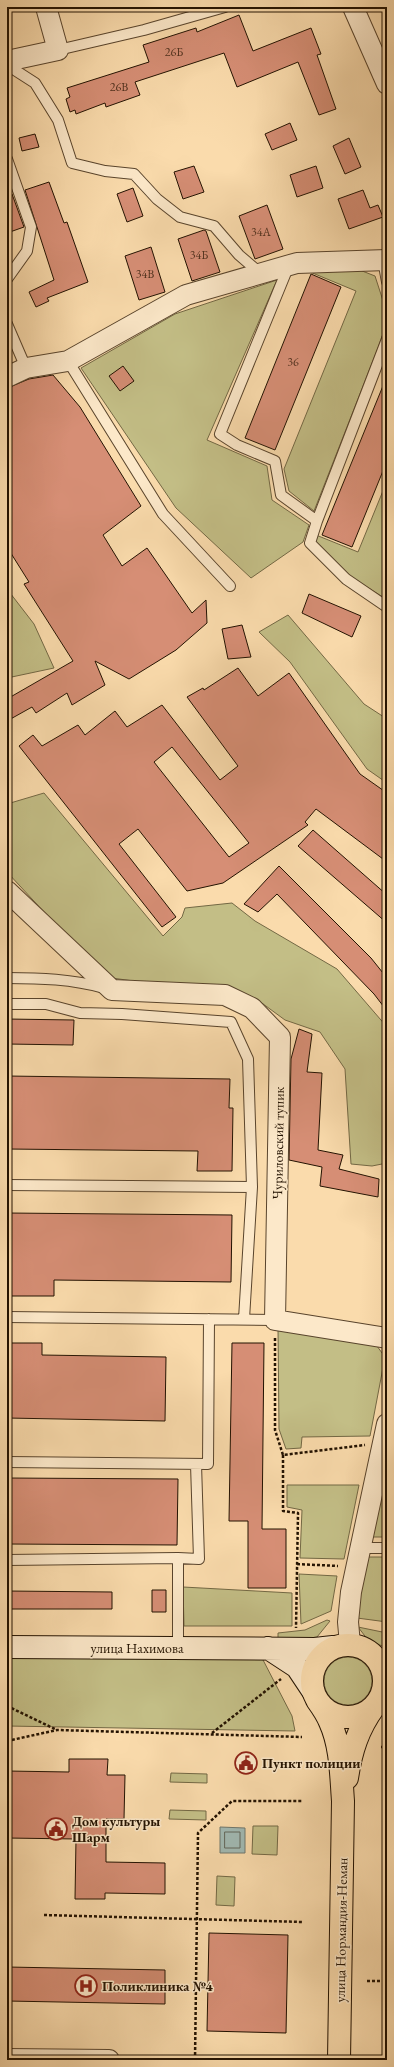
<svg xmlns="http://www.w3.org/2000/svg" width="394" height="2067" viewBox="0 0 394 2067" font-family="'EB Garamond',serif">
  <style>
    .green { fill: #c3be86; stroke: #736844 }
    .water { fill: #a1b9b3; stroke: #6f766c }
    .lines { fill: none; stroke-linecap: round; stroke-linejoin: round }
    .shore { stroke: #62665a; stroke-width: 1 }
    .building { fill: #d68e75; stroke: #231201; fill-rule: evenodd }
    .lane-casing { stroke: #59442c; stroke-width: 12 }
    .street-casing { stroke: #59442c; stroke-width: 22 }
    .secondary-casing { stroke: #231201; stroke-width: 24 }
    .primary-casing { stroke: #231201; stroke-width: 24 }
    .path { stroke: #231201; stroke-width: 2.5; stroke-dasharray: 3 2; stroke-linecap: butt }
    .lane { stroke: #fce8c9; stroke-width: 10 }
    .street { stroke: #fce8c9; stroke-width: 20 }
    .secondary { stroke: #fce8c9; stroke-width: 22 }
    .primary { stroke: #fadbac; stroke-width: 22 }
    .labels { text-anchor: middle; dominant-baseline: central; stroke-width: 3; stroke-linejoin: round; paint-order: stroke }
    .number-label { font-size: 12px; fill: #50311e }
    .street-label { font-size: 14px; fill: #231201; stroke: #fce8c9 }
    .poi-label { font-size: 14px; font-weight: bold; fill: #231201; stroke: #fce8c9; text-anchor: start }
  </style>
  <rect width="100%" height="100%" fill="#fadbac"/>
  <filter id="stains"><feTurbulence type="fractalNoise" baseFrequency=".005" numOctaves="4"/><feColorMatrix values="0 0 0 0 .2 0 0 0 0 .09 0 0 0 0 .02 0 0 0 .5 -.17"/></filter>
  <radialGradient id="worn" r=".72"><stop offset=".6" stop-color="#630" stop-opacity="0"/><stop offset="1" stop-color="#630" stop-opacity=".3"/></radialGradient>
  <path class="green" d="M298,267H352L375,276L387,313V322L378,348L314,511L289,491L284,469L356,291Z
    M277,280L207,440L267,466L272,500L309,525L303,542L251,578L176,508L81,368L175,314Z
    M387,481V597L386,599L348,575L314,543L316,535L358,552Z
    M7,589L34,624L54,668L7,678Z
    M288,615L364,704L387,719V783L367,769L290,662L259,632Z
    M44,793L163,936L182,917L185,908L232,903L255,921L337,969L387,1027V1163L372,1166L351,1164L345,1069L320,1032L285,1020L255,998L112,978L58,927L7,872V804Z
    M278,1328L374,1342L385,1357L370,1436L302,1437L301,1448L286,1449L279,1429Z
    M387,1465V1537H373Z
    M287,1485H359L344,1559L300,1558L302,1510L287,1507Z
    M365,1557H387V1622L357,1618Z
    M299,1574L337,1576L331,1611L301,1624Z
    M183,1587L292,1593V1626H184Z
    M327,1620L330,1621L317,1637L303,1639L278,1638V1633L305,1630Z
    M358,1627L387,1633V1648L368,1640Z
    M324 1681a24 24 0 1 1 48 0a24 24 0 1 1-48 0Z
    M7,1657L262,1658L292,1716L295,1731L7,1726Z
    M171,1773L207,1774V1783L170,1782Z
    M170,1810L206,1811V1820L169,1819Z
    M253,1826H278L277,1855L252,1854Z
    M217,1876L235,1877L234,1906L216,1905Z"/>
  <path class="water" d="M220,1827L245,1828V1853H220Z"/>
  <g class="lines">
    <path class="shore" d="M225,1832H240V1848H225Z"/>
  </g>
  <path class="building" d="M239,15L253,51L311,28L321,54L317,55L336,109L319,115L298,62L237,87L224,53L135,82L140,95L106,107L105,103L76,114L75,110L70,112L66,99L70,97L67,88L149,62L143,45L196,28L197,32Z
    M290,123L297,140L272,150L265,134Z
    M35,134L39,147L22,151L19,138Z
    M349,138L361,167L345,174L333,146Z
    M194,166L204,192L183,199L174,172Z
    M316,166L323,188L297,197L290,175Z
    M49,182L64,223L67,222L88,282L47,298L49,301L36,307L29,292L54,280L25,190Z
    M133,188L143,216L127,222L117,194Z
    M363,190L370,208L378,205L383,217L349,229L338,199Z
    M12,194L24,227L7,233V195Z
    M267,205L283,249L255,259L239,216Z
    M204,230L206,231L220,272L192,281L178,239Z
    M151,247L165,292L139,300L125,256Z
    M311,274L341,287L275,450L245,438Z
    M123,366L134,381L120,391L109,376Z
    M53,375L80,407L141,506L103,535L122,566L147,548L192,613L206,600L207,623L176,650L129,679L95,661L105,685L72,705L67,693L36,713L32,707L7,721V699L73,661L24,584L29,582L7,547V388L29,379Z
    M387,376V461L352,547L322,535Z
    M309,594L361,616L352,637L302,613Z
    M242,625L251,657L228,659L222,629Z
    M238,668L258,696L289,673L360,774L387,793V862L316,809L305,822L308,825L223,883L187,891L138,829L119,844L176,917L162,927L19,746L33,735L42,746L78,725L85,735L115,711L127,727L162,705L220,780L238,766L187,697L203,688L204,690ZM172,747L249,843L229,857L154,762Z
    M313,830L387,895V923L298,846Z
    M279,866L371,958L387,978V1011L374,994L277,894L258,912L244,904Z
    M7,1019L74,1020L73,1045L7,1044Z
    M299,1029L312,1034L307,1072L322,1073L318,1150L343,1155L339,1169L379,1179L378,1197L320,1186L322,1167L289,1160L291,1059Z
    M7,1076L230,1079L229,1108H233L232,1171H197L198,1151L7,1149Z
    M7,1213L232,1215L231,1282L54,1280V1296H7Z
    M7,1343H42V1355L166,1357L165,1421L7,1418Z
    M232,1343H264L262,1529H286V1588H248V1521H229Z
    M7,1478L178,1479L177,1545L7,1544Z
    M152,1590H166V1612H152Z
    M7,1591L112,1592V1609H7Z
    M69,1759H108L107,1775H125L124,1819H106V1862L165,1863V1894L105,1893V1899H75L76,1839L7,1838V1771L69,1772Z
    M209,1933L288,1935L286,2033L207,2031Z
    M7,1967L165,1970V2004L7,2001Z"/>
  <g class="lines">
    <g class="lane-casing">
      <path id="lane" d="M58,50L144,30L225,7
        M7,65L35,83L58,120L72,163L105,171L134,174L157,199L180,217L214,226L239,255L260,273
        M7,159L31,227L27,251L7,279
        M383,260L387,282
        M289,265L220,434L237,445L275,461L281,495L317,521L387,339
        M7,324L26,368
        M68,361L163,514L230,586
        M317,521L310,543L346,579L387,607
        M7,978C40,978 72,979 104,988
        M7,1004H46L80,1013L122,1014L231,1022L248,1059L252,1187L244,1319
        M7,1185L252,1187
        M7,1317L275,1320
        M7,1462L208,1464L209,1319
        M359,1548H387
        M7,1560L178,1558
        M178,1648V1558L199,1559L196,1464"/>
    </g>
    <g class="street-casing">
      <path id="street" d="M353,7L387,84
        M7,61L58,50L46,7
        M7,377L26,368L68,361L186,295L297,263L387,260
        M7,891L112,990L225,995L252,1008L280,1037L275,1320L387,1338
        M350,1644L348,1622L351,1592L387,1424
        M7,2059L109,2060"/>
    </g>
    <g class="secondary-casing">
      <path id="secondary" d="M7,1647L315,1649L333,1647
        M268,1648L297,1667L313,1691"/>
    </g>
    <g class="primary-casing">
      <path id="primary" d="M312 1681a36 36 0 1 1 72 0a36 36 0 1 1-72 0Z
        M317,1700C322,1707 327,1714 330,1722C341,1746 341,1775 343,1801L339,2060
        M347,1778C351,1751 358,1729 374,1707"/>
    </g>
    <path class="path" d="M275,1338V1430L283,1455L365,1445
      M283,1455V1511L298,1513L296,1628
      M297,1564L338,1566
      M7,1706L57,1730
      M212,1733L281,1679
      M7,1741L57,1730L302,1737
      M381,1747H387
      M44,1915L303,1922
      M367,1981H387
      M195,2060L198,1833L232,1801H302"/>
    <use href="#lane" class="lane"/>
    <use href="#street" class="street"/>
    <use href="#secondary" class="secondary"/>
    <use href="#primary" class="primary"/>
  </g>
  <defs>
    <g id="civic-ring" transform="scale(1.15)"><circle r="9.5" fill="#fce8c9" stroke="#8f2418" stroke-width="1.5"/><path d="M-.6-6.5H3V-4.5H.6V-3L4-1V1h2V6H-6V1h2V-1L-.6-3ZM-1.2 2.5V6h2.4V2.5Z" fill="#8f2418"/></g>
    <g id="hospital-ring" transform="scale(1.15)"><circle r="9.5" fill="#fce8c9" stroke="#8f2418" stroke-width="1.5"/><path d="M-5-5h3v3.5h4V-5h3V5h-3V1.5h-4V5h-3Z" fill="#8f2418"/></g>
  </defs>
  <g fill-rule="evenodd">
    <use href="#civic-ring" x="246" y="1763"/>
    <use href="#civic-ring" x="56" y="1829"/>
    <use href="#hospital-ring" x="86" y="1986"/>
  </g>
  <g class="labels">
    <g class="number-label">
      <text x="174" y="52">26Б</text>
      <text x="119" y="87">26В</text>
      <text x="261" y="232">34А</text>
      <text x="199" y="255">34Б</text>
      <text x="145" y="274">34В</text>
      <text x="293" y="362">36</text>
    </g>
    <g class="street-label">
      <text transform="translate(278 1143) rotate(-89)">Чуриловский тупик</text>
      <text x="137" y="1648">улица Нахимова</text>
      <text transform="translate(341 1930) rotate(-89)">улица Нормандия-Неман</text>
    </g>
    <g class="poi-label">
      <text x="262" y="1763">Пункт полиции</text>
      <text x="72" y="1821">Дом культуры<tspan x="72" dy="16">Шарм</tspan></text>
      <text x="102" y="1986">Поликлиника №4</text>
    </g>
  </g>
  <rect width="394" height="2067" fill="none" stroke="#fadbac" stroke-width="24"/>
  <rect x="8" y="8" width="378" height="2051" fill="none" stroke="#231201" stroke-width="2"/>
  <rect x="12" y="12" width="370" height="2043" fill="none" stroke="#231201"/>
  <rect width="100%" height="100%" filter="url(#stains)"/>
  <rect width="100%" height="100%" fill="url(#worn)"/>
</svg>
